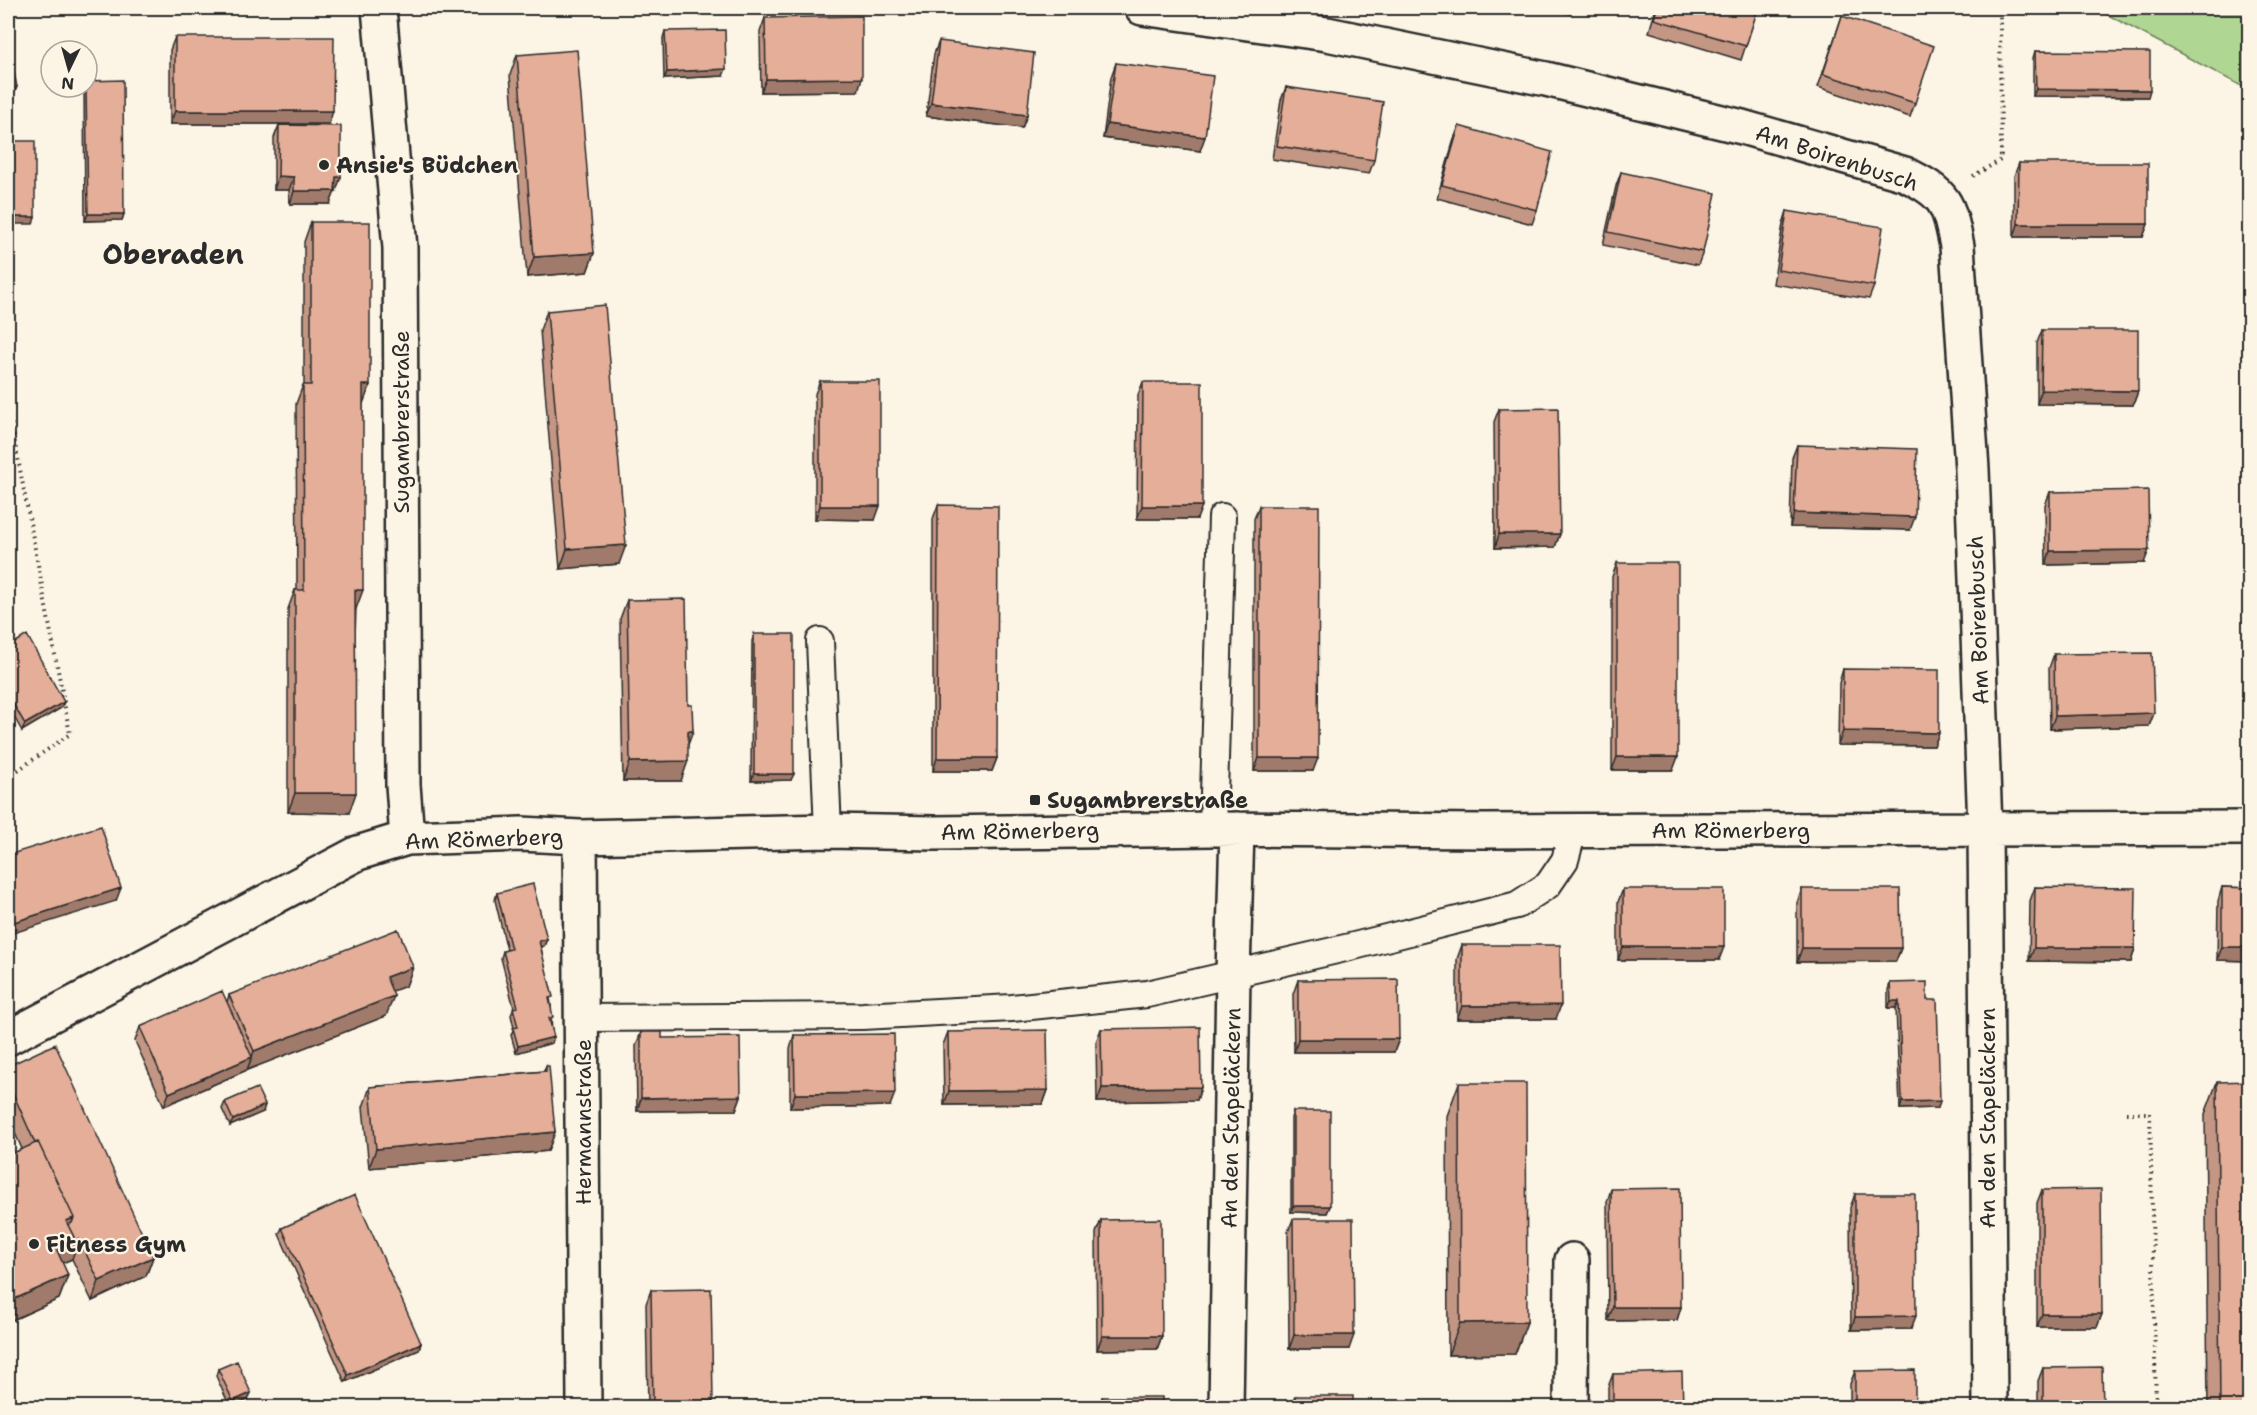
<svg xmlns="http://www.w3.org/2000/svg" width="2257" height="1415" viewBox="0 0 2257 1415" font-family="'Shantell Sans',sans-serif">
  <style>
    .green { fill: #afd693; stroke: #6d805f; stroke-width: 1.5 }
    .lines { fill: none; stroke-linecap: round; stroke-linejoin: round }
    .lane-casing { stroke: #2b2b2b; stroke-width: 30 }
    .street-casing { stroke: #2b2b2b; stroke-width: 38 }
    .path { stroke: #2b2b2b; stroke-width: 4; stroke-dasharray: 1.5 4.5; stroke-linecap: butt }
    .lane { stroke: #fcf5e5; stroke-width: 26 }
    .street { stroke: #fcf5e5; stroke-width: 33 }
    .wall { fill: #c49684; stroke: #2b2b2b; stroke-width: 1.5 }
    .shaded-wall { fill: #a07a6b; stroke: #2b2b2b; stroke-width: 1.5 }
    .building { fill: #e4ae99; stroke: #2b2b2b; stroke-width: 1.5 }
    .poi-dot { fill: #2b2b2b; stroke: #fcf5e5; stroke-width: 2 }
    .labels { text-anchor: middle; dominant-baseline: central; stroke-width: 4.5; stroke-linejoin: round; paint-order: stroke }
    .street-label { font-size: 22px; fill: #2b2b2b; stroke: #fcf5e5 }
    .poi-label { font-size: 22px; font-weight: bold; fill: #2b2b2b; stroke: #fcf5e5; text-anchor: start }
    .district-label { font-size: 28px; font-weight: bold; fill: #2b2b2b; stroke: #fcf5e5 }
  </style>
  <rect width="100%" height="100%" fill="#fcf5e5"/>
  <filter id="ink" filterUnits="userSpaceOnUse"><feTurbulence type="fractalNoise" baseFrequency=".0167" numOctaves="2"/><feDisplacementMap in="SourceGraphic" scale="12" xChannelSelector="R" yChannelSelector="G"/><feConvolveMatrix kernelMatrix="1 2 1 2 8 2 1 2 1" color-interpolation-filters="sRGB"/></filter>
  <g filter="url(#ink)">
    <path class="green" d="M2095,8H2249V90Z"/>
    <g class="lines">
      <g class="lane-casing">
        <path id="lane" d="M820,641L828,831
          M1213,829L1222,517
          M582,1018L863,1016L1012,1008L1147,994L1354,946L1517,905L1548,885L1565,860L1573,831"/>
      </g>
      <g class="street-casing">
        <path id="street" d="M379,8L400,248L403,785L407,838
          M1142,8L1327,34L1546,79L1742,127L1905,174C1946,194 1948,202 1957,246L1972,469L1985,828L1990,1408
          M580,837L584,1408
          M8,1038L358,853L407,838L521,834L580,837L828,831L935,833L1213,829L1484,831L2250,828
          M1226,1408L1233,974L1237,829
          M1571,1408L1572,1260"/>
      </g>
      <path class="path" d="M1973,176L2001,160L2000,8
        M8,406L70,734L8,777
        M2126,1113H2150L2156,1408"/>
      <use href="#lane" class="lane"/>
      <use href="#street" class="street"/>
    </g>
    <path class="wall" d="M1542,8H1572L1570,14Z
      M1656,8H1758L1741,60L1649,32Z
      M1842,16L1915,103L1910,117L1818,87Z
      M765,18L858,91L761,92L760,32Z
      M665,31L723,76L664,79L663,38Z
      M175,37L329,124H170V50Z
      M939,41L1027,115L1022,128L926,116L934,54Z
      M2035,51L2148,97L2033,96V58Z
      M517,55L594,253L587,272L527,277L510,75Z
      M1116,63L1200,151L1103,138L1111,77Z
      M84,87H87L124,214L122,220L85,221Z
      M1286,87L1374,160L1369,174L1272,159L1281,100Z
      M279,125L336,191H335L330,204H290L289,190H274V138Z
      M1459,126L1537,210L1532,224L1437,198L1454,139Z
      M2019,163L2148,224L2143,237H2014V176Z
      M1621,172L1703,252L1698,265L1603,245L1616,186Z
      M1787,211L1874,286L1869,299L1773,284L1783,224Z
      M311,222L363,404L349,813L288,812V609L295,590H297L296,404L303,385H304V242Z
      M547,311L619,564L560,569L540,330Z
      M2042,330L2138,391L2133,405L2037,404V343Z
      M820,381L875,520L815,519V394Z
      M1143,382L1197,519H1137L1138,395Z
      M1499,409L1560,534L1555,547L1495,548L1494,422Z
      M1797,445L1910,530L1790,527L1792,458Z
      M2050,492L2144,563L2046,565L2045,505Z
      M938,505L997,758L992,771H933V519Z
      M1259,506L1313,771H1254V519Z
      M1617,563L1673,770H1612V577Z
      M627,600L688,705L693,731L688,744L681,781H623L620,619Z
      M754,634L791,780L751,781L752,641Z
      M8,647L64,702L61,708L22,731L8,706Z
      M2054,654L2154,713L2149,726L2050,729L2049,668Z
      M1843,669L1939,733L1934,746L1838,745L1839,683Z
      M2035,887L2135,948L2131,962L2029,961L2030,901Z
      M2222,887L2250,888V961L2217,960L2218,901Z
      M1623,889L1719,960H1618V902Z
      M1802,889L1901,948L1896,961L1797,962V903Z
      M497,893L547,939L544,946L541,947L551,1004L552,1043L516,1053L511,1035L514,1028L511,1015L514,1008L501,958L503,951L507,950L495,900Z
      M1462,945L1556,1019H1457V959Z
      M413,967L406,986L392,991L386,1016L247,1070L164,1106L135,1041L140,1027L227,1002L229,995Z
      M1298,980L1399,1039L1394,1052H1294L1293,994Z
      M1890,983L1927,1000L1938,1108L1900,1109L1896,1008H1888V990Z
      M1101,1029L1201,1087L1197,1100L1097,1102L1096,1042Z
      M641,1032L662,1038L741,1096L736,1110L637,1111L636,1046Z
      M948,1032L1048,1090L1043,1104L944,1105L943,1045Z
      M794,1035L890,1106L790,1108V1049Z
      M8,1066L153,1257L146,1276L92,1301L72,1259L62,1263L68,1275L59,1299L8,1322V1152L9,1155L22,1149L8,1117Z
      M546,1066L555,1132L548,1151L369,1168L363,1107L370,1087L544,1071Z
      M2217,1082L2250,1407H2208L2205,1114Z
      M1459,1083L1527,1322L1515,1354L1448,1355L1447,1116Z
      M225,1102L263,1112L230,1126L222,1109Z
      M1293,1111L1330,1206L1327,1213L1291,1212V1118Z
      M1611,1189L1681,1307L1677,1320L1608,1321L1607,1202Z
      M2042,1190L2102,1314L2097,1327H2037V1203Z
      M1855,1194L1911,1329L1851,1330L1850,1208Z
      M1293,1219L1349,1349H1289L1288,1232Z
      M1101,1220L1162,1336L1157,1349L1097,1350L1096,1233Z
      M282,1228L421,1343L419,1350L345,1382L279,1234Z
      M651,1290L710,1407H648L646,1304Z
      M2043,1368L2103,1407H2038V1381Z
      M218,1369L248,1400L230,1407L216,1376Z
      M1855,1371L1915,1407H1850V1384Z
      M1613,1374L1683,1407H1608V1387Z
      M1295,1396L1353,1407H1290Z
      M1102,1397L1162,1407H1099Z"/>
    <path class="shaded-wall" d="M726,69L723,76L664,79L667,72Z
      M862,78L858,91L761,92L766,79Z
      M17,87L14,94L8,95V89Z
      M2036,89L2150,90L2148,97L2033,96Z
      M931,103L1027,115L1022,128L926,116Z
      M175,111H333L329,124H170Z
      M1107,124L1205,137L1200,151L1103,138Z
      M278,176L294,177L289,190H274Z
      M336,177H341L336,191L331,190Z
      M294,191H335L330,204H290Z
      M88,214H124L122,220L85,221Z
      M8,217H35L33,224H8Z
      M2018,224H2148L2143,237H2014Z
      M594,253L587,272L527,277L534,257Z
      M363,385H370L363,404H356Z
      M2041,390L2138,391L2133,405L2037,404Z
      M820,506H880L875,520L815,519Z
      M1142,506H1202L1197,519H1137Z
      M1794,513L1915,517L1910,530L1790,527Z
      M1499,534H1560L1555,547L1495,548Z
      M626,545L619,564L560,569L567,549Z
      M2149,550L2144,563L2046,565L2050,551Z
      M355,590H363L356,609H348Z
      M64,702L61,708L22,731L25,724Z
      M2154,713L2149,726L2050,729L2055,716Z
      M688,731H693L686,750Z
      M1843,731L1939,733L1934,746L1838,745Z
      M1617,757H1678L1673,770H1612Z
      M937,758H997L992,771H933Z
      M1259,758H1318L1313,771H1254Z
      M688,761L681,781H623L630,762Z
      M754,774H794L791,780L751,781Z
      M295,793H356L349,813L288,812Z
      M121,888L116,901L13,933L11,941L8,942V930L14,922Z
      M547,939L544,946L537,948L539,941Z
      M1623,947H1724L1719,960H1618Z
      M2222,947H2250V961L2217,960Z
      M1802,948H1901L1896,961L1797,962Z
      M2034,948H2135L2131,962L2029,961Z
      M413,967L406,986L379,996L386,977Z
      M394,996L386,1016L247,1070L254,1051Z
      M1891,1001H1899L1896,1008H1888Z
      M1561,1005L1556,1019H1457L1462,1006Z
      M554,1037L552,1043L516,1053L518,1046Z
      M1298,1039H1399L1394,1052H1294Z
      M252,1057L247,1070L164,1106L169,1093Z
      M1201,1087L1197,1100L1097,1102L1102,1088Z
      M1048,1090L1043,1104L944,1105L949,1091Z
      M895,1093L890,1106L790,1108L795,1094Z
      M741,1096L736,1110L637,1111L641,1098Z
      M1940,1101L1938,1108L1900,1109L1902,1102Z
      M265,1105L263,1112L230,1126L233,1120Z
      M555,1132L548,1151L369,1168L376,1149Z
      M1293,1206H1330L1327,1213L1291,1212Z
      M74,1218L68,1234L66,1221Z
      M74,1237L79,1239L72,1259L46,1270L55,1246Z
      M153,1257L146,1276L92,1301L99,1281Z
      M68,1275L59,1299L8,1322V1302Z
      M1613,1307H1681L1677,1320L1608,1321Z
      M2042,1314H2102L2097,1327H2037Z
      M1916,1316L1911,1329L1851,1330L1855,1317Z
      M1527,1322L1515,1354L1448,1355L1460,1323Z
      M1294,1335H1354L1349,1349H1289Z
      M1102,1336H1162L1157,1349L1097,1350Z
      M421,1343L419,1350L345,1382L348,1375Z
      M251,1393L248,1400L230,1407L233,1401Z
      M713,1401L710,1407H651L653,1402Z"/>
    <path class="building" d="M1657,8H1758L1746,46L1654,19Z
      M862,16V78L766,79L765,18Z
      M1842,16L1934,46L1915,103L1823,74Z
      M725,30L726,69L667,72L665,31Z
      M175,37H334L333,111H175Z
      M939,41L1034,53L1027,115L931,103Z
      M8,44L17,87L8,89Z
      M577,50L594,253L534,257L517,55Z
      M2035,51L2150,52V90L2036,89Z
      M1116,63L1213,76L1205,137L1107,124Z
      M123,80L124,214H88L86,87H87V81Z
      M1286,87L1383,102L1374,160L1277,146Z
      M279,125L341,126V177H336L335,191H294V177L278,176Z
      M1459,126L1552,152L1537,210L1442,185Z
      M8,141H35V217H8Z
      M2019,163H2148V224H2018Z
      M1621,172L1716,193L1703,252L1608,232Z
      M1787,211L1883,227L1874,286L1778,270Z
      M311,222H370V385H363V590H355L356,793H295V590H304L303,385H311Z
      M605,305L626,545L567,549L547,311Z
      M2042,330H2138V391L2041,390Z
      M820,381H880V506H820Z
      M1143,382H1202V506H1142Z
      M1558,408L1560,534H1499V409Z
      M1797,445L1917,449L1915,517L1794,513Z
      M2148,490L2149,550L2050,551V492Z
      M938,505L998,506L997,758H937Z
      M1259,506H1319L1318,758H1259Z
      M1617,563H1678V757H1617Z
      M686,599L688,705H692L693,731H688V761L630,762L627,600Z
      M754,634H794V774H754Z
      M27,635L64,702L25,724L8,695V647Z
      M2152,653L2154,713L2055,716L2054,654Z
      M1843,669L1939,670V733L1843,731Z
      M101,826L121,888L14,922L16,928L8,930V855Z
      M533,884L547,939L539,941L553,997L549,998L553,1017L549,1018L554,1037L518,1046L513,1028L518,1027L513,1008L518,1007L503,951L511,949L497,893Z
      M2035,887L2136,888L2135,948H2034Z
      M2222,887L2250,888V947H2222Z
      M1623,889H1724V947H1623Z
      M1802,889H1900L1901,948H1802Z
      M398,929L413,967L386,977L394,996L254,1051L229,995Z
      M1462,945H1560L1561,1005L1462,1006Z
      M1398,979L1399,1039H1298V980Z
      M1927,982V1000H1937L1940,1101L1902,1102L1899,1001H1891L1890,983Z
      M222,991L252,1057L169,1093L140,1027Z
      M1200,1027L1201,1087L1102,1088L1101,1029Z
      M1047,1030L1048,1090L949,1091L948,1032Z
      M641,1032H662V1038L740,1037L741,1096L641,1098Z
      M894,1034L895,1093L795,1094L794,1035Z
      M55,1044L153,1257L99,1281L79,1239L72,1242L74,1237L68,1225L72,1223L74,1218L38,1142L35,1143L8,1082V1066Z
      M546,1066H549L555,1132L376,1149L370,1087L546,1071Z
      M2250,1081V1407H2220L2217,1082Z
      M1459,1083H1526L1527,1322L1460,1323Z
      M257,1088L265,1105L233,1120L225,1102Z
      M1293,1111H1330V1206H1293Z
      M38,1142L74,1218L66,1221L74,1237L55,1246L68,1275L8,1302V1152L9,1155Z
      M1680,1188L1681,1307H1613L1611,1189Z
      M2101,1189L2102,1314H2042V1190Z
      M1855,1194H1915L1916,1316L1855,1317Z
      M355,1195L421,1343L348,1375L282,1228Z
      M1161,1219L1162,1336H1102L1101,1220Z
      M1293,1219H1353L1354,1335H1294Z
      M711,1289L713,1401L653,1402L651,1290Z
      M237,1361L251,1393L233,1401L218,1369Z
      M2102,1367L2103,1407H2043V1368Z
      M1915,1370V1407H1855V1371Z
      M1682,1372L1683,1407H1613V1374Z
      M1295,1396H1353V1407H1295Z
      M1102,1397H1162V1407H1102Z
      M517,1406L518,1407H457Z"/>
  </g>
  <g class="poi-dot">
    <circle cx="324" cy="165" r="6"/>
    <rect x="1029" y="794" width="12" height="12" rx="3"/>
    <circle cx="34" cy="1244" r="6"/>
  </g>
  <g class="labels">
    <g class="street-label">
      <text transform="translate(1837 158) rotate(18)">Am Boirenbusch</text>
      <text transform="translate(401 422) rotate(-90)">Sugambrerstraße</text>
      <text transform="translate(1978 620) rotate(-92)">Am Boirenbusch</text>
      <text x="1731" y="830">Am Römerberg</text>
      <text transform="translate(1020 831) rotate(-1)">Am Römerberg</text>
      <text transform="translate(484 839) rotate(-2)">Am Römerberg</text>
      <text transform="translate(1231 1118) rotate(-89)">An den Stapeläckern</text>
      <text transform="translate(1987 1118) rotate(-90)">An den Stapeläckern</text>
      <text transform="translate(583 1122) rotate(-90)">Hermannstraße</text>
    </g>
    <g class="poi-label">
      <text x="336" y="165">Ansie's Büdchen</text>
      <text x="1047" y="800">Sugambrerstraße</text>
      <text x="46" y="1244">Fitness Gym</text>
    </g>
    <g class="district-label">
      <text x="173" y="254">Oberaden</text>
    </g>
  </g>
  <rect width="2257" height="1415" fill="none" stroke="#fcf5e5" stroke-width="30"/>
  <rect x="15" y="15" width="2227" height="1385" fill="none" stroke="#2b2b2b" stroke-width="2" filter="url(#ink)"/>
  <g transform="translate(69 69) rotate(185)"><circle r="28" fill="#fcf5e5" stroke="#a8a49b" stroke-width="1.5"/>
  <path d="M0-4.5L10 22L0 15L-10 22Z" fill="#2b2b2b"/>
  <text y="-9" font-size="16" font-weight="bold" text-anchor="middle" fill="#2b2b2b">N</text>
  </g>
</svg>
